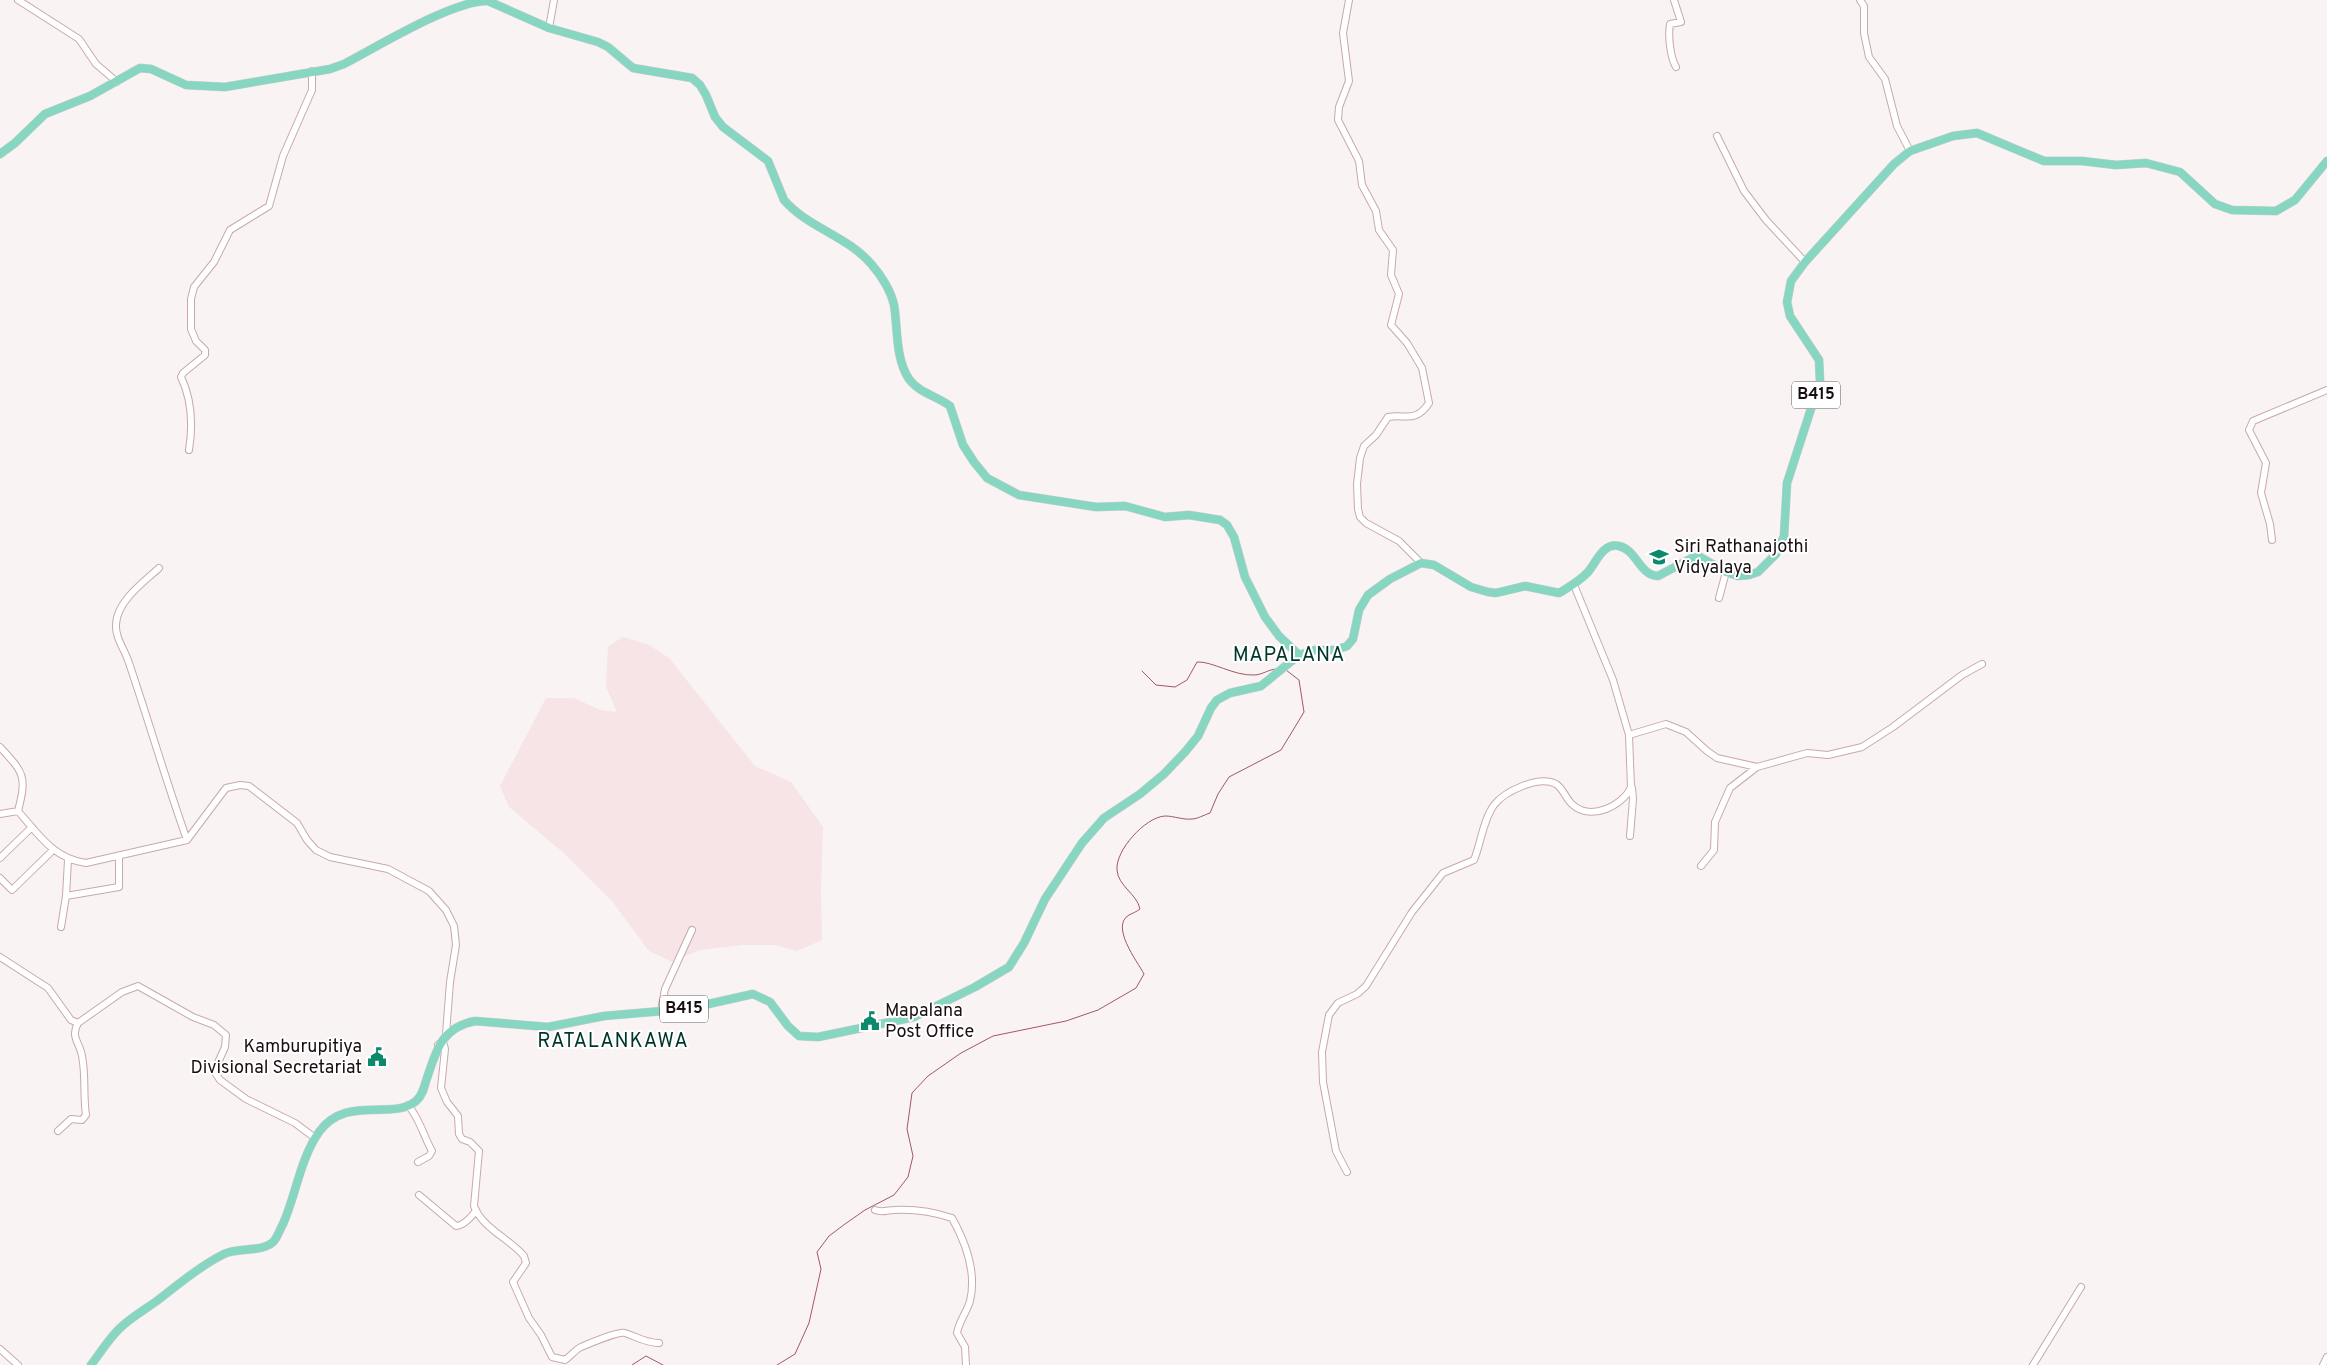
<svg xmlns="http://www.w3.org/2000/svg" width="2327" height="1365" viewBox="0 0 2327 1365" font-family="Overpass,sans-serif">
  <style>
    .built { fill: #f6e4e6 }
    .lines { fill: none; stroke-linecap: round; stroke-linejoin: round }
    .stream { stroke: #a15864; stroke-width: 1 }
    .minor-casing { stroke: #c9a8ac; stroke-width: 8 }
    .major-casing { stroke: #d1cfcf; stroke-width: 9 }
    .minor { stroke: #fff; stroke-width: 6 }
    .major { stroke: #86d6c1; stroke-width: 8 }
    .labels { text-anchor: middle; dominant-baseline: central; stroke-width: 4; stroke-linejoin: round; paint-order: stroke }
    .shield { fill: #fff; stroke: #5f5758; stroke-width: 1 }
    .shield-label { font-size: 16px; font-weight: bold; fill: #1a0f10 }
    .poi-label { font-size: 18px; fill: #1a0f10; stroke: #fff; text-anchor: start }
    .quarter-label { font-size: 20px; letter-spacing: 1px; fill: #00372a; stroke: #fff }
  </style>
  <rect width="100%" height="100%" fill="#faf3f4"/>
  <path class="built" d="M623,637L649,645L669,658L755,766L791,782L823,827L821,890L822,940L797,951L775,945H742L700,950L672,962L649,951L611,900L565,854L509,807L500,786L546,698H574L600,710L617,712L606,687L608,646Z"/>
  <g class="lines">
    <path class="stream" d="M1142,671L1156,685L1175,687L1187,680L1197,662C1212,661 1234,676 1254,675C1262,675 1269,669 1277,669
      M632,1365L646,1356L663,1365
      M777,1365L795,1354L809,1323L821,1269L817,1252L829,1236L845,1224L865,1210L894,1195L908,1177L913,1156L907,1129L912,1093L928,1076L961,1053L993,1036L1066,1021L1098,1010L1136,988L1144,974C1137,961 1110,926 1129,915C1133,913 1136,912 1140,909C1137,894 1118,886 1117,870C1115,851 1145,817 1165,816C1174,816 1183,820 1192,819C1197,819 1204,815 1210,813L1218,794L1229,777L1281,750L1304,712L1299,680L1286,670"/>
    <g class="minor-casing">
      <path id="minor" d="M18,0L79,39L96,64L117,82
        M1349,0L1343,33L1349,81L1339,107L1338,120L1359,161L1362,185L1376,211L1379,230L1393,250L1391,275L1399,294L1391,325L1407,343L1422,368L1429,403C1416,423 1405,414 1388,417L1376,435L1364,446L1360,458L1357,484L1358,509L1360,517L1366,523L1399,541L1421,563
        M1674,0L1681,22L1670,24C1668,35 1670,57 1676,67
        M1860,0L1864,6V33L1869,57L1885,79L1897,126L1910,151
        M549,28L554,0
        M1717,136L1744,191L1766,220L1805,262
        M189,450C193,425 192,400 181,377L183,373L205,355V350L196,341L191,329V299L194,287L214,262L230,230L269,206L283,156L312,90V71
        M2272,540L2270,524L2261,493L2266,463L2249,430L2253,421L2327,390
        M159,568C144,582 117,601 116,624C115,638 125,650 129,663C149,722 166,781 187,840
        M1719,598L1726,572
        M1629,735L1666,724L1686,732L1707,751L1717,758L1757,767L1807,753L1828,755L1862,747L1893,727L1962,675L1982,664
        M0,747C24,773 27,776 18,811
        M18,811C38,834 54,859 86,863L187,840L226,788L240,785L249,786L297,823L307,840L316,850L330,857L388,869L429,891L446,910L454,926L456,945L450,982L446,1034
        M0,814L18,811
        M1630,836L1633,799L1632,788
        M0,858L32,827
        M68,860L66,896L119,887V857
        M1701,866L1714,850L1715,822L1730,788L1757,767
        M0,878L12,890L53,850
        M61,927L66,896
        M0,957L48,988L71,1020L78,1023L122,992L138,986L193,1017L214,1025L226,1035L225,1047L216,1067V1074L220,1080L246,1099L295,1123L315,1138
        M661,1011L665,989L692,930
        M438,1045L440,1043L444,1045L445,1049L441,1088L447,1102L458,1116L459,1134L462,1139L470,1142L479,1151L474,1206C482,1228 510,1239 524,1256L526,1263L513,1282L529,1318L541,1335L552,1357L565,1360C571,1356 575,1350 581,1347C588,1344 619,1331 625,1333C637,1337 646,1343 659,1343
        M408,1105C420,1119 423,1135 432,1151L429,1156L418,1162
        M58,1131L71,1119L82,1120L86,1115C83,1095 86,1076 82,1056C80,1043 70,1037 78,1023
        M1347,1172L1336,1151L1323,1082L1322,1052L1329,1015L1338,1003L1357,994L1366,986L1412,912L1443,873L1474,860C1481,843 1483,820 1494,805C1505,791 1539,775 1556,784C1564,789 1566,800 1573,805C1591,821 1623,806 1631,787L1629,735L1613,680L1574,585
        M419,1195L456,1226C463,1226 473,1216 476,1210
        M875,1210C883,1213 886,1210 894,1210C914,1209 934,1212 952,1218C966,1243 977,1272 970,1301C967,1312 959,1321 957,1333L965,1347L966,1365
        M0,1349L18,1365
        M2033,1365L2081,1287
        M2323,1365L2327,1357"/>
    </g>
    <g class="major-casing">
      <path id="major" d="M0,154L15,143L45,114L90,96L140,68L151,69L186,85L225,87L330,69L344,64C377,47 453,0 488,1L549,28L598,42L608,47L633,68L692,78L700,85L706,95L715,117L723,127L768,161L784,200C808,228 848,236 872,265C881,275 891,291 894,305C898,328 895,358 909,379C919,393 937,396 950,406L963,445L974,462L987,478L1019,495L1096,507L1125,506L1165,517L1189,515L1220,520L1227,525L1234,537L1245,577L1265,617L1279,636L1299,655
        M91,1365C100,1353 108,1340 119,1329C130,1318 146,1309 158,1300C179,1284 200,1266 224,1254C238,1247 263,1253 274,1241C278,1236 280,1229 283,1224C296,1195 300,1159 319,1132C346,1094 393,1121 416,1101C422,1096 424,1088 426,1081C436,1052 440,1028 475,1021L548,1027L604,1016L686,1009L753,994L770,1002L788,1026L799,1036L818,1037L914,1017L975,987L1009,967L1024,943L1045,899L1082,843L1104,818L1140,794L1164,774L1185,752L1198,736L1211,708L1217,700L1230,693L1261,686L1299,655L1315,650H1336L1347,646L1353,639L1359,610L1368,595L1390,579L1421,563L1434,565L1471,587L1488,592L1496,593L1525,586L1559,593C1569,587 1580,581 1588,572C1596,563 1603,542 1619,546C1637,550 1639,575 1658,576L1692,558L1700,557L1726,572L1738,576L1749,575L1758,572L1776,554L1784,536L1787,483L1820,381L1819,360L1790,316L1787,302L1791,281L1805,262L1894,164L1910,151L1953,136L1977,133L2044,161H2082L2116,165L2146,163L2180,172L2215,204L2232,210L2276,211L2295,200L2327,161"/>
    </g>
    <use href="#minor" class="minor"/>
    <use href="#major" class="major"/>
  </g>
  <defs>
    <g id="school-bare" transform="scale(1.5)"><path d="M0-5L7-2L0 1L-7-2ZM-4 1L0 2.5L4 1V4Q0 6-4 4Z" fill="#0a896d" stroke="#fff" stroke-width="2.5" paint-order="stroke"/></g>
    <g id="civic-bare" transform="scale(1.5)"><path d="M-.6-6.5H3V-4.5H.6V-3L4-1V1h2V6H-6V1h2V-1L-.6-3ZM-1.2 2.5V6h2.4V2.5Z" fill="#0a896d" stroke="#fff" stroke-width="2.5" paint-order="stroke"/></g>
  </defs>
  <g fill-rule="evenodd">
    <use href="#school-bare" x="1659" y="557"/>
    <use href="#civic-bare" x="870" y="1021"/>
    <use href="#civic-bare" x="377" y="1057"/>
  </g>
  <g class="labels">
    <g class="shield">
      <rect x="1792" y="381.5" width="48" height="27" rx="4"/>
      <rect x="660" y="995.5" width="48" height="27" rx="4"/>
    </g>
    <g class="shield-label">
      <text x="1816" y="395">B415</text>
      <text x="684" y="1009">B415</text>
    </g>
    <g class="poi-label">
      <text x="1674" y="547">Siri Rathanajothi<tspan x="1674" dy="21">Vidyalaya</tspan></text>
      <text x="885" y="1011">Mapalana<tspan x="885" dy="21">Post Office</tspan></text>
      <text x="362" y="1047" text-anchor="end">Kamburupitiya<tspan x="362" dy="21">Divisional Secretariat</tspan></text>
    </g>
    <g class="quarter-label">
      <text x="1289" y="656">MAPALANA</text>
      <text x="613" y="1042">RATALANKAWA</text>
    </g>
  </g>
</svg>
